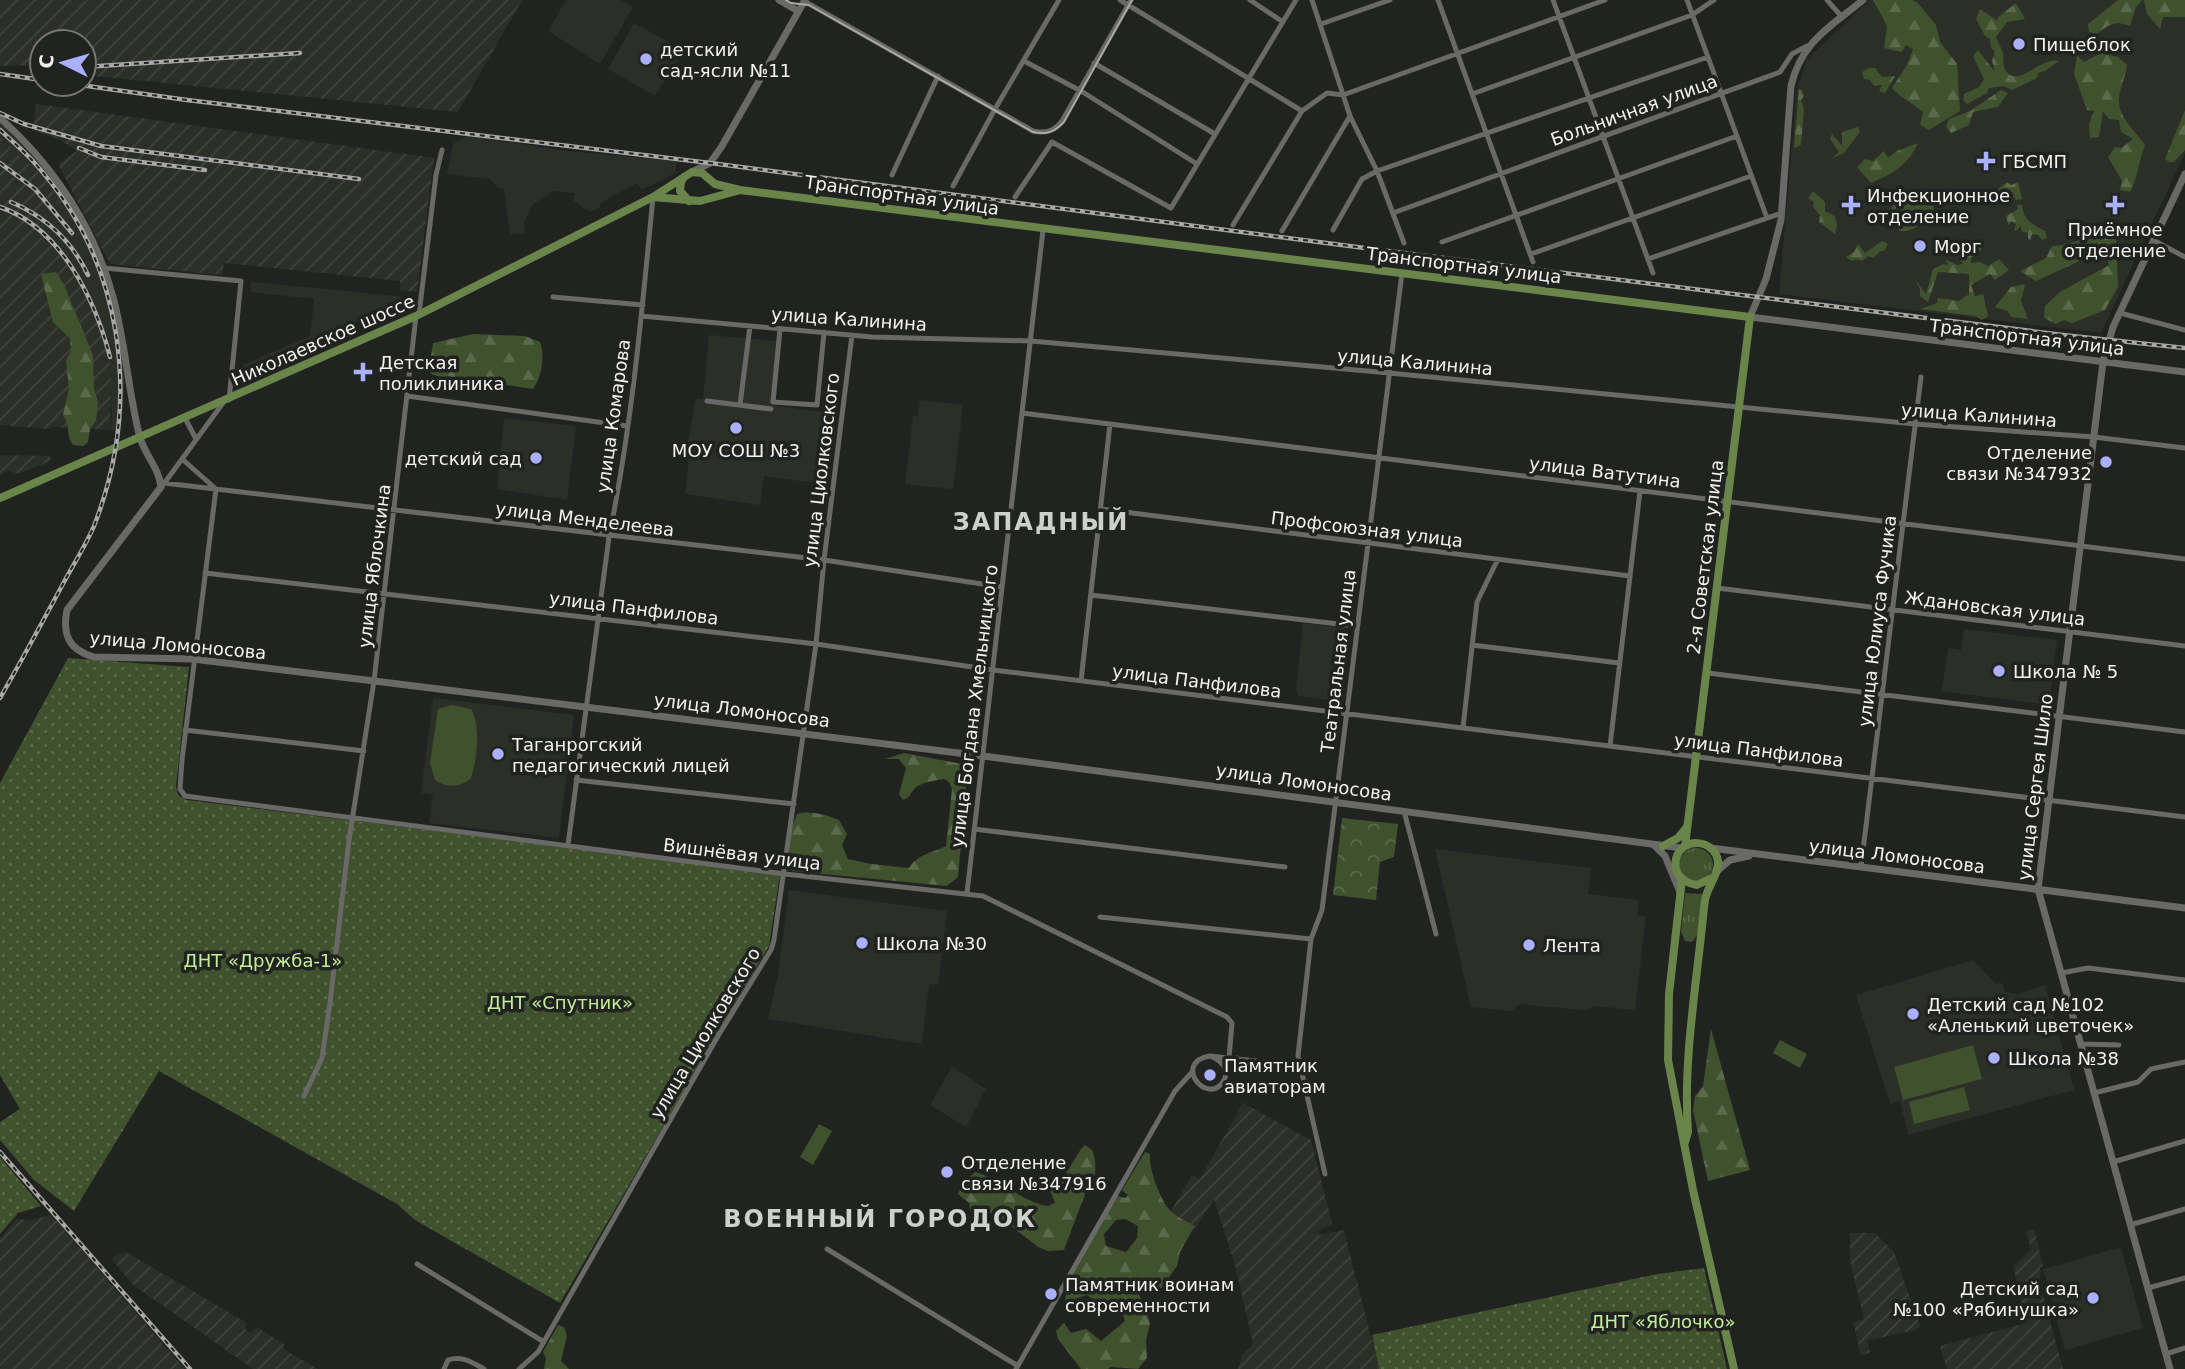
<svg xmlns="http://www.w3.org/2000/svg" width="2185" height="1369" viewBox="0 0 2185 1369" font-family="'DejaVu Sans',sans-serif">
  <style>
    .built { fill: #2b2f28 }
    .industrial { fill: url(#industrial-furrows) }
    .grass { fill: url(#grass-tufts) }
    .forest { fill: url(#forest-firs); fill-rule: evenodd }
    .park { fill: url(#park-crowns) }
    .garden { fill: url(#garden-dots) }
    .pitch { fill: #3f512d }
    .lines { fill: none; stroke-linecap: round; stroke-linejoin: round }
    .street { stroke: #696a68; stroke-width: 5 }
    .secondary { stroke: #696a68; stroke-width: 7 }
    .primary { stroke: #6a8549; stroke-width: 8 }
    .tram { stroke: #a8a9a7; stroke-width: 2 }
    .rail-casing { stroke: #a8a9a7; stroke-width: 4.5 }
    .rail { stroke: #212320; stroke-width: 2; stroke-dasharray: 5; stroke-linecap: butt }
    .poi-dot { fill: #aab0fb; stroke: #212320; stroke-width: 2.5 }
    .labels { text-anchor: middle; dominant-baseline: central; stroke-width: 7; stroke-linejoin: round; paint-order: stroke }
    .poi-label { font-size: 18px; fill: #f2f2f1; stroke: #212320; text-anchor: start }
    .street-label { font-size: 18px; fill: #f2f2f1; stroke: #212320 }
    .park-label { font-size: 18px; fill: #c2ee98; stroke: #212320 }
    .district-label { font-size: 24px; font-weight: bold; letter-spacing: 2px; fill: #ced0cd; stroke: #212320 }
  </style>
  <defs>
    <pattern id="industrial-furrows" width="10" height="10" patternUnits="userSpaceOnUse" patternTransform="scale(1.75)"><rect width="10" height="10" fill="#2b2f28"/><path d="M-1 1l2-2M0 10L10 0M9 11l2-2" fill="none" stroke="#40433d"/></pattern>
    <pattern id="grass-tufts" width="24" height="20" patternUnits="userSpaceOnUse" patternTransform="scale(1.75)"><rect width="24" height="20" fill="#3f512d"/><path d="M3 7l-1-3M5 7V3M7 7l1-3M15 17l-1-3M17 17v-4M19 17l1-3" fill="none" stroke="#5b6a4c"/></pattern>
    <pattern id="forest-firs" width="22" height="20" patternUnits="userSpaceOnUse" patternTransform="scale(1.75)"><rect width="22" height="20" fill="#3f512d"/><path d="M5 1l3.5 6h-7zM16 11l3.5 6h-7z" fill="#5b6a4c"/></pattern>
    <pattern id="park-crowns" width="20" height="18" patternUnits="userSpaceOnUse" patternTransform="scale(1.75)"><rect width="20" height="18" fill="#3f512d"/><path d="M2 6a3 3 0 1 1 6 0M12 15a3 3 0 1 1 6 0" fill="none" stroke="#5b6a4c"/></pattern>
    <pattern id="garden-dots" width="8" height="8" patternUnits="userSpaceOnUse" patternTransform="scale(1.75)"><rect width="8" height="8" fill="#3f512d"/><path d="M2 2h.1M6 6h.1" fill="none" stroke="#5b6a4c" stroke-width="1.8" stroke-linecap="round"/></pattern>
  </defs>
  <rect width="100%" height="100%" fill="#212320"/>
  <path class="built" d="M566,0H620L633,7L600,64L548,31Z
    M1870,0H2185V153L2101,333L1779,294L1797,89L1807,59Z
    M634,23L684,50L655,96L608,69Z
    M0,122L48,170L86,233L112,298L125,376L121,431L110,430L112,415L108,348L103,332L79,277L37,226L52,208L61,201L46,179L0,137Z
    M467,136L568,151L677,161L675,173L642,190L637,183L602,202L599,208L590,212L573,200L575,193L551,191V194L533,204L524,223L525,233L510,235L504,189L499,188L489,179L447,174L453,144Z
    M251,282L347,291L404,297L397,305L245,372L242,365L310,336L314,299L251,292Z
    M709,335L777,341L771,405L830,413L823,484L764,476L760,505L685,494L689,459L685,457L696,399H703Z
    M920,400L963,405L953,489L905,484L913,416H918Z
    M504,418L576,426L567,500L497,489Z
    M1303,623L1345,628L1336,701L1298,696L1296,689Z
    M1964,629L2057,640L2049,705L1942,691L1948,648L1961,650Z
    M433,698L574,715L559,838L429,823L433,795L421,793Z
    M1435,849L1591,868L1588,894L1639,900L1637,915L1646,916L1635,1010L1595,1006L1583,1010L1520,1004L1511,1011L1471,1007Z
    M789,890L947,911L938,985L929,984L922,1044L768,1019L778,975Z
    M1973,960L1996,984L2002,983L2005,992L2018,994L2045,985L2074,1090L1908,1135L1900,1101L1890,1104L1856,995Z
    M952,1066L986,1089L966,1127L930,1105Z
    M2121,1247L2143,1328L2065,1350L2043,1269Z"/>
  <path class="industrial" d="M0,0H522L458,112L84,75V42H42V65L0,66Z
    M36,104L434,158L417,292L400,290V281L224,263L222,275L110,264L58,164L77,151L60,140L33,130Z
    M0,137L46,179L61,202L52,208L37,226L60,251L79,277L103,332L111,372L110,430L51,427L50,429L0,425Z
    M3,455L50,456L51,461L18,474L9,471L0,475V456Z
    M1243,1103L1311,1140L1332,1223L1318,1232L1319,1235L1344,1230L1379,1369H1238L1243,1354L1253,1344L1236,1269L1214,1199L1196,1227L1171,1211L1192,1175L1200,1179Z
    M51,1215L185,1369H0V1239L17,1219L30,1220Z
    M2034,1229L2043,1265L2040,1268V1284L2063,1369H1947L1940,1346L2026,1323L2013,1266L2031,1250L2026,1231Z
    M1850,1233H1875L1894,1252L1920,1326L1915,1330L1867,1341L1870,1353L1861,1355L1853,1322L1864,1319L1850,1261Z
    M126,1252L247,1323L245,1329L251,1333L257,1327L285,1345L283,1349L318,1369H253L132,1284L111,1258Z"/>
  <path class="grass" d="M1679 865a17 17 0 1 1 34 0a17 17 0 1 1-34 0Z
    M1685,893L1702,894L1698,934L1692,942L1685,941L1681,932Z"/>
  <path class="forest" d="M1873,0H1912L1918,3L1936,25L1940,42L1957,64L1960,111L1929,130L1920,125L1923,112C1915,105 1896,94 1892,88L1907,65L1913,49L1906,45L1902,52L1884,48L1887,26Z
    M2118,0H2142L2136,7L2130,26C2115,20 2109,24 2097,34L2089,32L2088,24Z
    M2144,0H2185V17H2163L2160,29L2147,14Z
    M2016,3L2025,19L2007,22L1996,37C1998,42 2001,47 2003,53C2004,59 2002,63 2005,69C2017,91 2040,56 2059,61L2045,71L2038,73L2037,78L2012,90L2004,86L1989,88L1987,93L1967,104L1963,100L1964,94L1979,87L1984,79L1973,56L1978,50L1995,72L1992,61L1995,51L1991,48L1990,39L1985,36L1976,19L1980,9L1998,21L1997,18Z
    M2101,53L2118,57L2127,65C2126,75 2122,82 2120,92C2114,114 2133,128 2145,145C2139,160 2138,178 2130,192L2120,190L2122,181L2108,157L2115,147L2121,148L2133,139L2121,132L2119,120L2109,119L2103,111L2099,137L2090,138L2089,124L2094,111L2087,110L2074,74L2077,55L2084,62Z
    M1869,68H1875L1882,77L1895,76L1885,93L1879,91L1882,85L1874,86L1870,80L1864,79L1862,72Z
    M1799,89L1802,90L1804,96L1801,100L1804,109L1801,145L1794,148Z
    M2001,90L2008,93L1998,107L1973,112L1969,125L1951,133L1946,127L1949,119L1970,111Z
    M2185,110V150L2174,162H2169L2165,159Z
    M1858,127L1860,132L1844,153L1831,159L1839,152L1830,139L1832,134L1842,146V132Z
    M1918,143C1907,166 1894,173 1871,183L1857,167L1865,159L1873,161L1884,151L1888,158L1897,151Z
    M2007,182L2011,185L2018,182L2022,199L2016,200L2013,196L2015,195L2011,192L1994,199V192Z
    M1924,190L1932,197L1934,213C1926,221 1912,233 1900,231L1891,216L1892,205Z
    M1813,191L1825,202V211L1835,216L1837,225L1835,234L1819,222L1820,215L1813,207L1814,202L1808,198Z
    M2017,205H2022C2024,221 2032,224 2045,231L2047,238L2042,240L2038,235L2032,234L2030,241L2028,238V231L2026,233L2021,231V226L2016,231L2014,230L2016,224L2011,221L2009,226L2006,216L2018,209Z
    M2098,231L2116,237L2118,287L2105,310L2072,323L2064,320L2056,324L2044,318L2045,306L2060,292L2109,265L2104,250L2036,281L2020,271L2046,258L2052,246C2069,245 2082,240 2098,231Z
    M1882,241L1888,244L1884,251H1881L1873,258L1868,256L1862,261L1856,259L1852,261L1846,257L1854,252L1858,244L1865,253Z
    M1979,247L1982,249L1971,258V263L1980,262L1988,266L1999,259L2009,270L1995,280L1990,274L1971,285L1975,296L1983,294L1988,316L1982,320L1975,316L1920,309L1937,303L1938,298L1959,301L1969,294V274L1938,272L1928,302L1920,296V289L1914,278L1926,294L1933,269L1943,264L1948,265L1945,259L1957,265L1963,264L1958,257L1971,254L1970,251Z
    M56,272L64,285L93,355L94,388L98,402L96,421L90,429L88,442L84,446L73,445C65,435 71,425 63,415L69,388L66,360L71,351L70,338L53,322L41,274Z
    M2025,284L2021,301L2028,319L2011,317L2008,311L1995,307L2011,287Z
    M473,334L525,336L540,342C545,356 542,377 533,389L473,380H454L448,376L443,378L431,374L429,368L433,343Z
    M904,753L968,765L958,877L947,886L792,871L787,863L791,830L797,814C812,810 826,815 839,820L847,834L842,845L848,859L871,864L909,868C918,854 932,853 946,846L952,789L949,782L944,779C928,782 916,782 909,797L903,800L899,794L906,768L899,759H885Z
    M1711,1029L1750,1170L1708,1181L1693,1110L1695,1096L1703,1086Z
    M1085,1145L1093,1151C1096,1164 1098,1176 1088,1186L1064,1250L1048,1251L1038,1247L1002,1219L992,1213L970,1210L969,1203L958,1194L962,1185L975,1172C1001,1179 1020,1201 1048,1206L1055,1203L1048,1184L1052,1179L1065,1175L1081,1149Z
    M1145,1152L1150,1154C1148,1168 1161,1203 1172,1212C1179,1218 1189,1222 1196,1227L1193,1229L1180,1252L1177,1266L1158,1293L1149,1294L1138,1285L1123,1282L1118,1291H1137L1145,1306L1150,1324L1146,1340L1147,1358L1138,1369L1111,1367L1108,1369H1081L1058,1339L1056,1331L1064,1323L1071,1333L1086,1329L1101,1341L1125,1321L1120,1307L1096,1302L1087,1295L1065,1302C1067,1264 1096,1227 1114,1195L1125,1198L1128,1195L1122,1190ZM1125,1219L1138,1226L1137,1238L1126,1252L1106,1246L1104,1234L1116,1220Z
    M558,1325L564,1327L567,1336L561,1361L569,1369H544L546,1358L543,1352Z"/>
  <path class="park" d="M1342,818L1398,824L1394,857L1380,862L1376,900L1333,895Z"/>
  <path class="garden" d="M68,658L189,667L176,787L178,795L187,800L780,874L769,946L560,1303L415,1220L397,1204L159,1071L74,1211L34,1180L0,1140V1122L20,1109L0,1075V783Z
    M0,1157L41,1206L18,1213L0,1234Z
    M1704,1268L1727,1369H1379L1372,1335L1657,1274Z"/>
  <path class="pitch" d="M452,705L471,709C481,725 477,761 471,778C461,788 446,788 435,780L430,763L438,709Z
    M1780,1040L1807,1054L1800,1068L1773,1053Z
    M1973,1045L1982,1079L1903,1100L1894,1067Z
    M1964,1087L1970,1110L1914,1124L1909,1102Z
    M819,1124L832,1131L813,1165L800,1157Z"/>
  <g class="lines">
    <path class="street" d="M1120,0L1302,111
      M1250,0L1283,22
      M1312,0L1350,116L1377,171L1404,243
      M1438,0L1533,262
      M1553,0L1653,273
      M1687,0L1767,218
      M1827,0L1842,17
      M804,1L1033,131C1046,134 1054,131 1062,121L1131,0
      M1321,24L1390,0
      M1024,61L1081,91L1197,164
      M1094,63L1215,134
      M1472,94L1692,15L1714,0
      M892,175L938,76
      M953,186L995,109L1059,0
      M1015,197L1052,142L1171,208L1296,0
      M1393,213L1780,72L1792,54L1807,46
      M1233,225L1302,111L1327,93L1343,95L1605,0
      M1333,230L1362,179L1377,171L1708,57
      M1282,231L1350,116
      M2153,240L2185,257
      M1442,242L1737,136
      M1531,254L1751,176
      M1648,259L1782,213
      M104,268L241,281L229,400
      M553,297L643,305
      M2120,313L2185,330
      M419,314L436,175L442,150
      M641,316L872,337L1031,341L1389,373L1915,424L2094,437L2185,448
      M780,329L773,402L817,405L824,332
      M407,396L627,426
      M707,401L771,409
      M740,405L750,326
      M1022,413L2185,559
      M185,418L196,439
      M182,459L216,489L182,760L180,789L185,796L785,874L983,896L1227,1017L1232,1023L1229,1058
      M164,483L824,560L1002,587
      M163,485L223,403
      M1101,509L1630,576
      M205,573L816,644L993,670L2185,817
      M1717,588L2185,646
      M1091,595L1356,626
      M1472,645L1619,663
      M1708,673L2185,732
      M1081,681L1110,424
      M1463,728L1477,602L1498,559
      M185,730L364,751
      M1610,746L1640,491
      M576,780L794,804
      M1404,811L1436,934
      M974,829L1285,867
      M568,845L609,537C632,425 642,311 653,197
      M1861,867L1921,377
      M967,893L1043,230
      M1100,917L1311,939
      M2061,973L2088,968L2185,980
      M2081,1044L2119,1045
      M1210,1056C1221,1060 1231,1070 1223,1082C1206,1106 1172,1062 1210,1056L1300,1066
      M1226,1074L1237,1058
      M2094,1093L2138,1082L2151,1069L2185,1062
      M304,1096L322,1058L330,1003L349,840L374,681L416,316
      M2113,1162L2185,1141
      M1325,1174L1298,1056L1311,939L1322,910L1402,273
      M2130,1225L2185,1209
      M827,1249L1018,1366
      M417,1264L544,1342
      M2148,1288L2185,1278
      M2166,1354L2185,1348
      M444,1369L448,1360C462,1355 473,1363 484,1369
      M519,1369L538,1352L718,1036L771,950L774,940L816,644L824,560L852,335
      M1016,1369L1175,1091L1193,1071"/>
    <path class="secondary" d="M779,0L798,11
      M1863,0C1830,27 1801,42 1791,86L1781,220L1766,279L1750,317L2185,372
      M0,118C54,166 94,227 113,297C125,341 128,389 139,434C143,453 159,467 161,487L67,610C62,635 69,650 94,657L193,659L374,681L983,756L1682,848
      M692,172L710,163L722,146L805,0
      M1654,845L1665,856L1680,892
      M1711,848L2185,908
      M1717,871L1730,860L1749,856
      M2170,1369L2038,889L2103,362L2113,327L2185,174"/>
    <path class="primary" d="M684,177L681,182L680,191L689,201
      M653,197L700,201L737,191
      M0,498L416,316L653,197L692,172L702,173L715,184L740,190L1750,317L1685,846
      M1663,846L1678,838L1687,827
      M1682,879L1669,994L1668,1060L1693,1190L1734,1369
      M1685,1142L1688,1132C1683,1061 1696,988 1703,917C1704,910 1704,903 1706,896C1709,885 1719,873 1718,861C1714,838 1681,837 1676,859C1673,874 1684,883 1697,885L1712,878"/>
    <path class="tram" d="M786,0L791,3L809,5L1033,132C1046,135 1055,132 1064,122L1132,0"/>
    <g class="rail-casing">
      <path id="rail" d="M84,67L300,53
        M0,74L42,80
        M73,84L187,100L710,163L1396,252L2063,335L2185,348
        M0,113L24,124L101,146L359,179
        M0,130C10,139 21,149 31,159C124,259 143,400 94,526C86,545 74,563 64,582C43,621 22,660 0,698
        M79,148L101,157L205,170
        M0,163L35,189L72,233
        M11,202C46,217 72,241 88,275
        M0,207C61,228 95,299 110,357
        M0,1152L190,1369"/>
    </g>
    <use href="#rail" class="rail"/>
  </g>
  <g class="poi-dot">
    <circle cx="2019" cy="44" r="7"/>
    <circle cx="646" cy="59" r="7"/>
    <path d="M1982.5 150.5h7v7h7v7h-7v7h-7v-7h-7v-7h7z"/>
    <path d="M1847.5 194.5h7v7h7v7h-7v7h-7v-7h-7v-7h7z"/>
    <path d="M2111.5 194.5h7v7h7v7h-7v7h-7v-7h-7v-7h7z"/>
    <circle cx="1920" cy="246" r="7"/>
    <path d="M359.5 361.5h7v7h7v7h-7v7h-7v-7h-7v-7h7z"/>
    <circle cx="736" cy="428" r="7"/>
    <circle cx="536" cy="458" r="7"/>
    <circle cx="2106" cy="462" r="7"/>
    <circle cx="1999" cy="671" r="7"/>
    <circle cx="498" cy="754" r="7"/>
    <circle cx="862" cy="943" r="7"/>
    <circle cx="1529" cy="945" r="7"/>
    <circle cx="1913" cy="1014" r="7"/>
    <circle cx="1994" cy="1058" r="7"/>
    <circle cx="1210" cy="1075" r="7"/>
    <circle cx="947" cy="1172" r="7"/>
    <circle cx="1051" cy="1294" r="7"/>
    <circle cx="2093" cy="1298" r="7"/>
  </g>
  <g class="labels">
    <g class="poi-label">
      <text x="2033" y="44">Пищеблок</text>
      <text x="660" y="49">детский<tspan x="660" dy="21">сад-ясли №11</tspan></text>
      <text x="2002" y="161">ГБСМП</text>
      <text x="1867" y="195">Инфекционное<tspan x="1867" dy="21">отделение</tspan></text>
      <text x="2115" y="229" text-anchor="middle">Приёмное<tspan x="2115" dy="21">отделение</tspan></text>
      <text x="1934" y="246">Морг</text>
      <text x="379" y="362">Детская<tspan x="379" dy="21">поликлиника</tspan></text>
      <text x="736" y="450" text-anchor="middle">МОУ СОШ №3</text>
      <text x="2092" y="452" text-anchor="end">Отделение<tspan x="2092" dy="21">связи №347932</tspan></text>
      <text x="522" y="458" text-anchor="end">детский сад</text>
      <text x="2013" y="671">Школа № 5</text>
      <text x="512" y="744">Таганрогский<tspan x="512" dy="21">педагогический лицей</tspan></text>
      <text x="876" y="943">Школа №30</text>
      <text x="1543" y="945">Лента</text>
      <text x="1927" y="1004">Детский сад №102<tspan x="1927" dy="21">«Аленький цветочек»</tspan></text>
      <text x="2008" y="1058">Школа №38</text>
      <text x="1224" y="1065">Памятник<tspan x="1224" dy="21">авиаторам</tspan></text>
      <text x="961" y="1162">Отделение<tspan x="961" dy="21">связи №347916</tspan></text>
      <text x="1065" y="1284">Памятник воинам<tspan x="1065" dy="21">современности</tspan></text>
      <text x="2079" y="1288" text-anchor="end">Детский сад<tspan x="2079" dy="21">№100 «Рябинушка»</tspan></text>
    </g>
    <g class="street-label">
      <text transform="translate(1634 110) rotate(-20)">Больничная улица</text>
      <text transform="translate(902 195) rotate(8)">Транспортная улица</text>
      <text transform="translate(1464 265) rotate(7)">Транспортная улица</text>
      <text transform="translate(849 319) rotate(4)">улица Калинина</text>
      <text transform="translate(2027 337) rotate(7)">Транспортная улица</text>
      <text transform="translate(323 340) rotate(-24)">Николаевское шоссе</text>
      <text transform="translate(1415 362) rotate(5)">улица Калинина</text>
      <text transform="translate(1979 415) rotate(4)">улица Калинина</text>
      <text transform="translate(613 416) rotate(-82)">улица Комарова</text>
      <text transform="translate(821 470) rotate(-83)">улица Циолковского</text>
      <text transform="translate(1605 472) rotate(7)">улица Ватутина</text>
      <text transform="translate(585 519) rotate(7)">улица Менделеева</text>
      <text transform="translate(1367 529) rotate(7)">Профсоюзная улица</text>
      <text transform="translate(1705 557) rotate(-83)">2-я Советская улица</text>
      <text transform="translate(374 566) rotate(-83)">улица Яблочкина</text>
      <text transform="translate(634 608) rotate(7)">улица Панфилова</text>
      <text transform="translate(1995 608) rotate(7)">Ждановская улица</text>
      <text transform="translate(1877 621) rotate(-83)">улица Юлиуса Фучика</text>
      <text transform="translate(178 645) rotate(5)">улица Ломоносова</text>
      <text transform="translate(1338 661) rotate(-83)">Театральная улица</text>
      <text transform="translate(1197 681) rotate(7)">улица Панфилова</text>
      <text transform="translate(974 706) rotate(-83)">улица Богдана Хмельницкого</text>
      <text transform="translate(742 710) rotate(7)">улица Ломоносова</text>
      <text transform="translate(1759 750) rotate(7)">улица Панфилова</text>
      <text transform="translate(1304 782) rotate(8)">улица Ломоносова</text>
      <text transform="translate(2035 787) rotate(-83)">улица Сергея Шило</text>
      <text transform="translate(742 854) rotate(7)">Вишнёвая улица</text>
      <text transform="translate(1897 856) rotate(7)">улица Ломоносова</text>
      <text transform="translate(705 1033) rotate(-59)">улица Циолковского</text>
    </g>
    <g class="park-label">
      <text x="263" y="960">ДНТ «Дружба-1»</text>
      <text x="560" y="1002">ДНТ «Спутник»</text>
      <text x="1663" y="1321">ДНТ «Яблочко»</text>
    </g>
    <g class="district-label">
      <text x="1041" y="522">ЗАПАДНЫЙ</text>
      <text x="880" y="1219">ВОЕННЫЙ ГОРОДОК</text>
    </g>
  </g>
  <g transform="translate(63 63) rotate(275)"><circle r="33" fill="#212320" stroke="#757674" stroke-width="2"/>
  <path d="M0-5L12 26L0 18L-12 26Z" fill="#aab0fb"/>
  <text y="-10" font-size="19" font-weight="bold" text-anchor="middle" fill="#f2f2f1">С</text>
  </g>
</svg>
